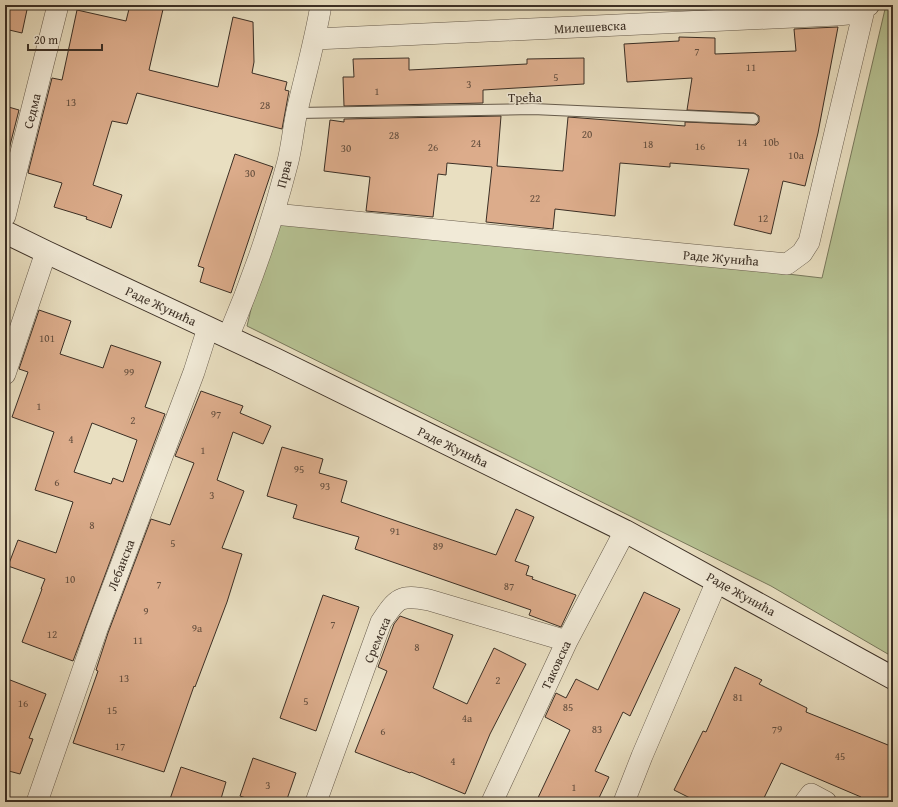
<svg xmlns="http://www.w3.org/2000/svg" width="898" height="807" viewBox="0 0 898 807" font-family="'Gentium Book Plus',serif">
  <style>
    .green { fill: #b6c293; stroke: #78785c }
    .building { fill: #dcac8b; stroke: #3b2f25; fill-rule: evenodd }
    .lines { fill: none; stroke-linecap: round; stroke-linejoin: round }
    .service-casing { stroke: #665b4c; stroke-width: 12 }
    .minor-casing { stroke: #665b4c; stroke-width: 22 }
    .secondary-casing { stroke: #3b2f25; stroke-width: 24 }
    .service { stroke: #f1ead7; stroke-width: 10 }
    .minor { stroke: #f1ead7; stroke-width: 21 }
    .secondary { stroke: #f1ead7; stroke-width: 22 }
    .labels { text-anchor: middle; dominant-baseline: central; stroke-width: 3; stroke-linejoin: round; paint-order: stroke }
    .number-label { font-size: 11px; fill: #634e3e }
    .street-label { font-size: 13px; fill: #3b2f25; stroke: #f1ead7 }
  </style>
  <rect width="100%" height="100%" fill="#e9dfc1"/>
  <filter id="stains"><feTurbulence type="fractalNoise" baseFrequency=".005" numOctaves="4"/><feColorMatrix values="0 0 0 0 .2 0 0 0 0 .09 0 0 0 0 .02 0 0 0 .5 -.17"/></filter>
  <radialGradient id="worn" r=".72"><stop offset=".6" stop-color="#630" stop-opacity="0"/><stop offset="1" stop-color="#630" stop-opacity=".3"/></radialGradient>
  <path class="green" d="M886,5H893V657L771,586L247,326L274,214L822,278Z"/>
  <path class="building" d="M5,5H28L22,33L5,29Z
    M130,5H164L149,70L218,87L233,17L253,22L254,62L252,73L287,82L285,90L289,91L282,129L137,93L127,124L112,121L93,185L122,195L111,228L86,219L87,217L54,207L62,183L28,173L52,78L62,80L77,10L126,21Z
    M838,27L818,133L805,186L783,181L771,234L734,225L749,169L670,163V167L620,163L615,216L555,209L553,229L486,222L492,167L447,163L446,175L438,174L433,217L366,211L370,177L324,171L330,120L344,122V119L501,116L497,166L563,171L568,117L685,126V122L756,125L759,122V116L754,113L687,110L692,78L627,82L624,44L679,41V37L715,38V54L796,51L794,29Z
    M409,58V70L527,64V59L584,58V84L483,90V103L344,106L343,77H354L353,59Z
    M5,106L19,110L6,161H5Z
    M235,154L273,167L231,293L200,282L204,268L198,266Z
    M39,310L71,321L60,354L103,368L111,345L161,362L145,407L165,414L73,661L22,642L42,589H41L45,579L8,566L18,540L56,553L73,502L35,490L54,432L12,417L28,372L19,369ZM92,423L137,440L123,482L113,478L111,484L74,472Z
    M201,391L243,406L240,413L271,426L263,444L233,432L217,480L244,491L222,548L242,554L227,602L195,687L194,686L164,772L73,743L98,671L96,670L108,633L151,519L170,525L194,463L175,456Z
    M282,447L323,459L319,473L347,481L341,502L496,555L516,509L534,517L515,561L529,566L526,575L533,577L532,579L576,595L561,627L529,615L531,610L355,549L359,537L293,518L297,505L267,496Z
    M644,592L680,609L630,716L623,712L595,771L609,777L597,802H536L570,730L545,717L556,693L566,698L576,679L598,690Z
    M323,595L359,607L316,731L280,718Z
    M400,616L453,635L433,688L467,704L494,648L526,664L490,734L465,794L411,772L410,773L355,752L387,671L378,667L394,624Z
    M735,667L762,680L759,684L807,708L806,712L893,747V802H858L861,797L781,763L762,802H698L674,790L703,731L706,732Z
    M5,678L46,694L29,738L33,739L20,774L5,770Z
    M253,758L296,773L286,802H257L240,796Z
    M181,767L226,782L220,802H169Z"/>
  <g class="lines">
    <g class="service-casing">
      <path id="service" d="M297,113L533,109L753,119"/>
    </g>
    <g class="minor-casing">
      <path id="minor" d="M315,39L837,15C849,14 859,14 869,5
        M274,214L787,264L802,253L809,242L864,10
        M5,216L58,5
        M228,337C252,281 272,223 287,165C292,147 293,129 297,111C305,76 315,41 321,5
        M5,374L46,252
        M37,802L97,629L194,372L208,328
        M316,802L381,622C397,598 400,594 429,600L567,641
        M492,802L567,641L625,531
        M624,802L642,756L717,581
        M805,802L811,794L826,802"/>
    </g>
    <g class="secondary-casing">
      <path id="secondary" d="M5,232L46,252L275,359L625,531L893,678"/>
    </g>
    <use href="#service" class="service"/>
    <use href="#minor" class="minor"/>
    <use href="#secondary" class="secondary"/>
  </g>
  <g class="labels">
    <g class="number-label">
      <text x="697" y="51">7</text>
      <text x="751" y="67">11</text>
      <text x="556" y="77">5</text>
      <text x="469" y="84">3</text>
      <text x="377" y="91">1</text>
      <text x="71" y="102">13</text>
      <text x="265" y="105">28</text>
      <text x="587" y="134">20</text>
      <text x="394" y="135">28</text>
      <text x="742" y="142">14</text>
      <text x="771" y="142">10b</text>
      <text x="476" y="143">24</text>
      <text x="648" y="144">18</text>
      <text x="700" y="146">16</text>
      <text x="433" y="147">26</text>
      <text x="346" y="148">30</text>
      <text x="796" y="155">10a</text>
      <text x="250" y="173">30</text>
      <text x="535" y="198">22</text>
      <text x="763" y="218">12</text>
      <text x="47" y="338">101</text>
      <text x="129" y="372">99</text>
      <text x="39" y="406">1</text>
      <text x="216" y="414">97</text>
      <text x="133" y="420">2</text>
      <text x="71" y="439">4</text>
      <text x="203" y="450">1</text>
      <text x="299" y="469">95</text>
      <text x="57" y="482">6</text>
      <text x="325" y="486">93</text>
      <text x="212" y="495">3</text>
      <text x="92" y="525">8</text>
      <text x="395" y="531">91</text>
      <text x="173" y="543">5</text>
      <text x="438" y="546">89</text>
      <text x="70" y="579">10</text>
      <text x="159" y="584">7</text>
      <text x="509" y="586">87</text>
      <text x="146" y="611">9</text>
      <text x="333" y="624">7</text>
      <text x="197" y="628">9a</text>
      <text x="52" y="634">12</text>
      <text x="138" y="640">11</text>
      <text x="417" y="647">8</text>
      <text x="124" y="678">13</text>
      <text x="498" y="680">2</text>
      <text x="738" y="697">81</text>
      <text x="306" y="701">5</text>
      <text x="23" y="703">16</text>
      <text x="568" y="707">85</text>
      <text x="112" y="710">15</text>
      <text x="467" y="718">4a</text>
      <text x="597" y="729">83</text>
      <text x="777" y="729">79</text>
      <text x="383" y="731">6</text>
      <text x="120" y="746">17</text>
      <text x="840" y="756">45</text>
      <text x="453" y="761">4</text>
      <text x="268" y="785">3</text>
      <text x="574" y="787">1</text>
    </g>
    <g class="street-label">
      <text transform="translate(590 27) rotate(-3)">Милешевска</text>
      <text x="525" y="97">Трећа</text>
      <text transform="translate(32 111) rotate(-76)">Седма</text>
      <text transform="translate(284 174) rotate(-76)">Прва</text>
      <text transform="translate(721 258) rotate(5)">Раде Жунића</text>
      <text transform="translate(161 306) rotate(25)">Раде Жунића</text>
      <text transform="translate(453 447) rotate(26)">Раде Жунића</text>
      <text transform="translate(121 565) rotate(-69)">Лебанска</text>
      <text transform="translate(741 594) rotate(29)">Раде Жунића</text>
      <text transform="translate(377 640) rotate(-67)">Сремска</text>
      <text transform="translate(556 665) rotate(-65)">Таковска</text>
    </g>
  </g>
  <rect width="898" height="807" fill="none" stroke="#e9dfc1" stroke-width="20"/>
  <rect x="6" y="6" width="886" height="795" fill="none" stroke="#3b2f25" stroke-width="2"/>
  <rect x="10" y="10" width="878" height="787" fill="none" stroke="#3b2f25"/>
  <path d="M28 44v6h74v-6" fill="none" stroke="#3b2f25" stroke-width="2"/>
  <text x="34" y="44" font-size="12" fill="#3b2f25" stroke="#f1ead7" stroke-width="3" paint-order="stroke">20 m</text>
  <rect width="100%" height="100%" filter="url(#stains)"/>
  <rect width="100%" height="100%" fill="url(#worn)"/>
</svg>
